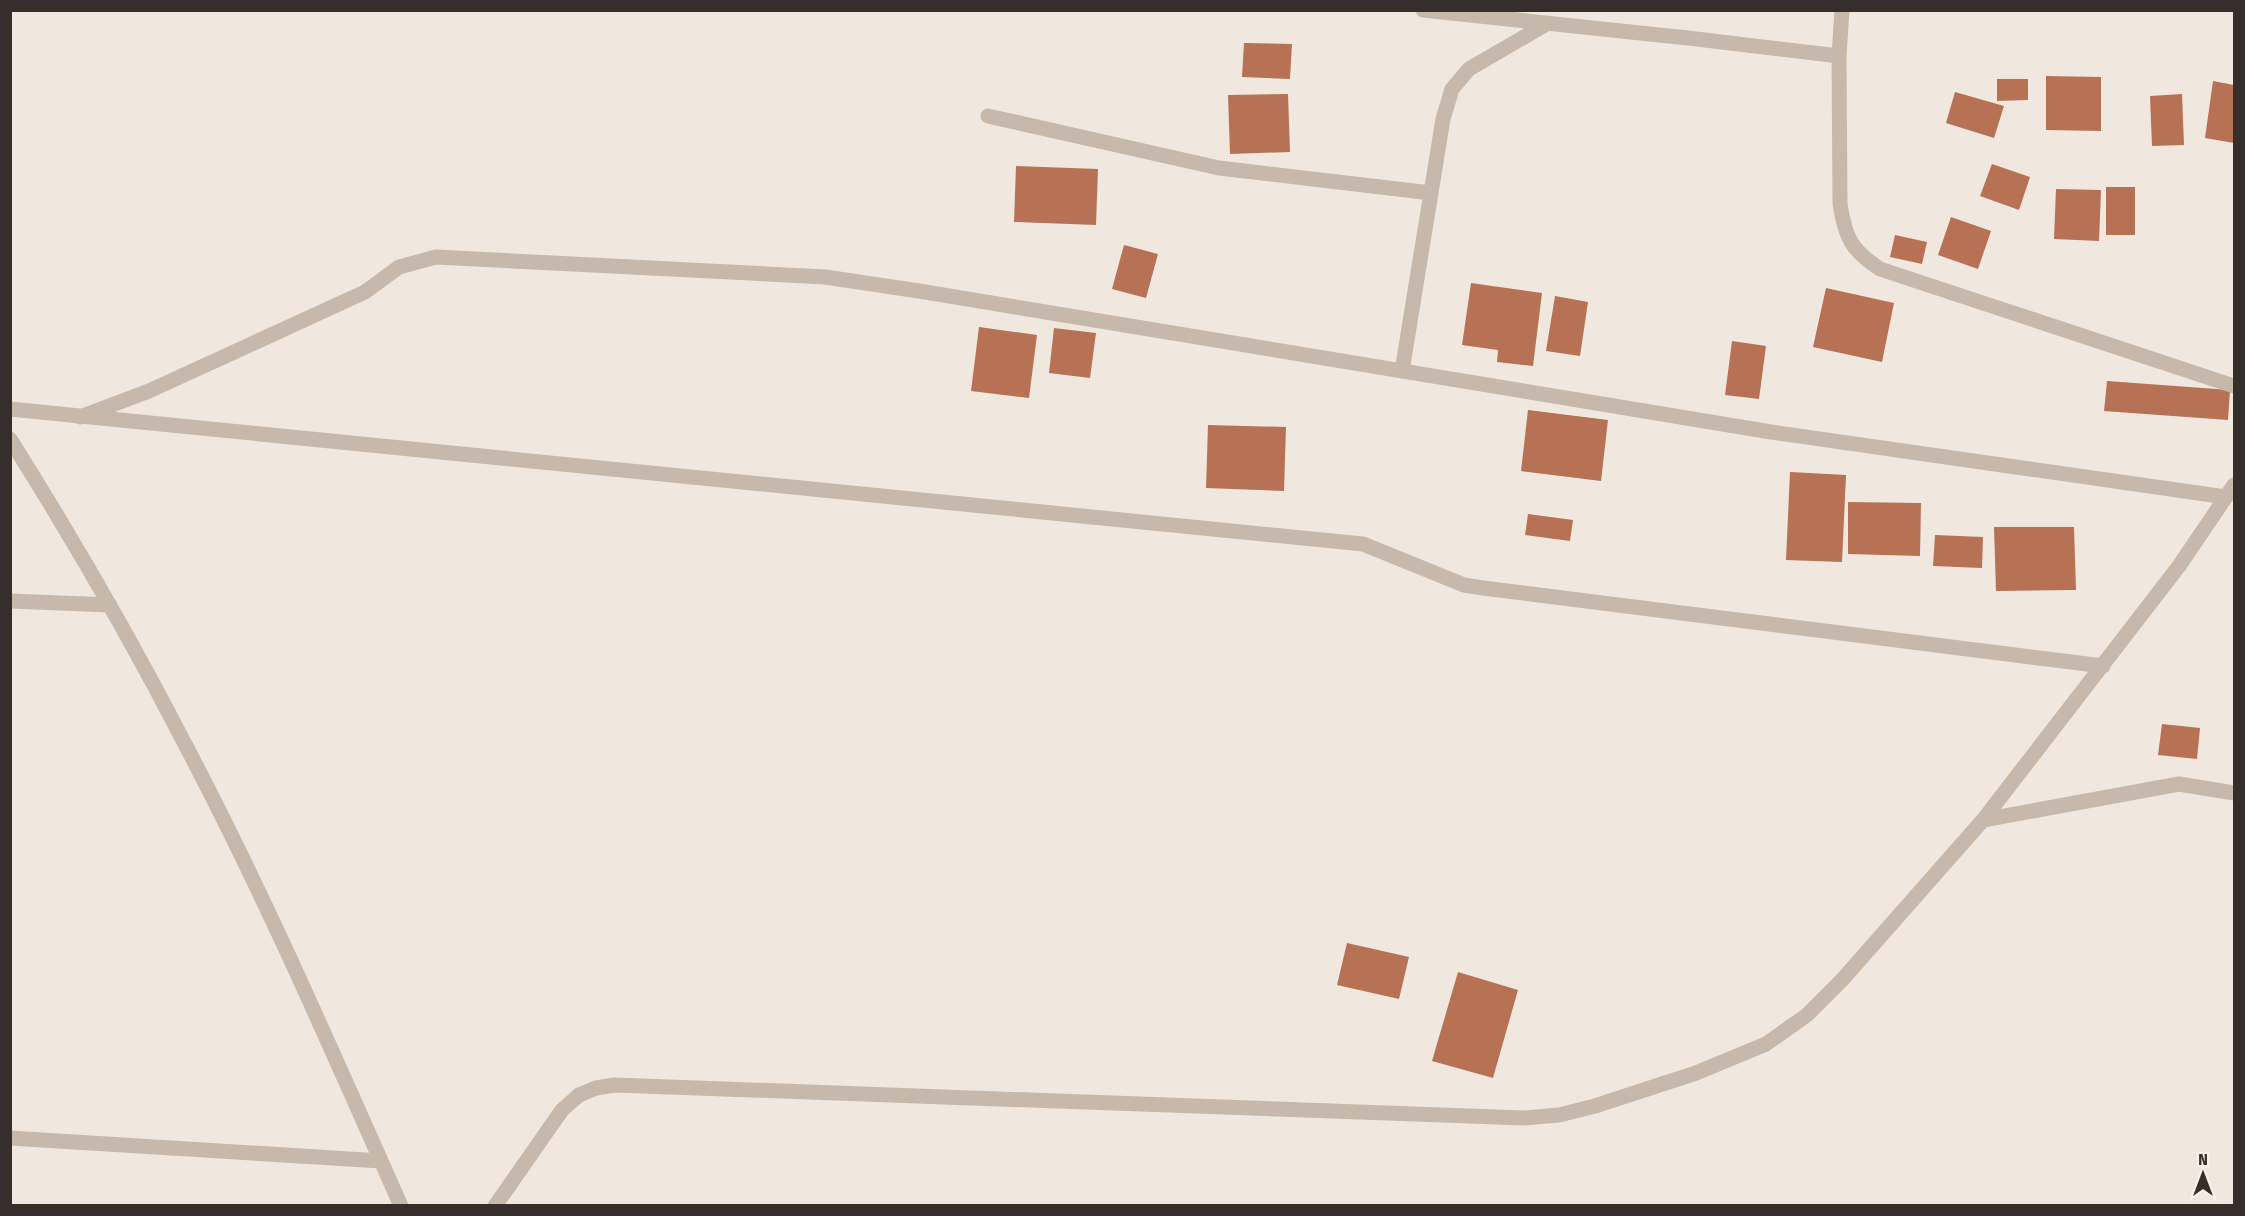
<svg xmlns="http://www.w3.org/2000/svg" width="2245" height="1216" viewBox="0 0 2245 1216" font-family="'Fira Sans Condensed',sans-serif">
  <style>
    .building { fill: #b77155 }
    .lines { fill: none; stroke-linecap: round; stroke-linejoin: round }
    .minor { stroke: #c6b9ac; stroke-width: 15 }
  </style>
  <rect width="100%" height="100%" fill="#f0e8de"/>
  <path class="building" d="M1244,43L1292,44L1290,79L1242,77Z
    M2046,76L2101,77V131L2046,130Z
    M1997,79H2028V100L1997,101Z
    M2213,81L2234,85V143L2205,138Z
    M1955,92L2004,106L1994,138L1946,123Z
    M1288,94L1290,152L1230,154L1228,95Z
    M2182,94L2184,145L2152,146L2150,96Z
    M1992,164L2030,177L2019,210L1980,196Z
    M1016,166L1098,169L1096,225L1014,222Z
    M2106,187H2135V235H2106Z
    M2056,189L2101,190L2099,241L2054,239Z
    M1951,217L1991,231L1978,269L1938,255Z
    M1895,235L1927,242L1922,264L1890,257Z
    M1124,245L1158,254L1146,298L1112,289Z
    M1471,283L1542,293L1533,366L1497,362L1498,350L1462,345Z
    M1826,288L1894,303L1882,362L1813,347Z
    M1555,296L1588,302L1580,356L1546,351Z
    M979,327L1037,335L1029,398L971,391Z
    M1054,328L1096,333L1090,378L1049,373Z
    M1732,341L1766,346L1759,399L1725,395Z
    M2107,381L2230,390L2228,420L2104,411Z
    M1528,410L1608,420L1601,481L1521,471Z
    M1208,425L1286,427L1284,491L1206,488Z
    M1790,472L1846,475L1842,562L1786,560Z
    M1848,502L1921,503L1920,556L1848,554Z
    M1528,514L1573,520L1570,541L1525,535Z
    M1994,527H2074L2076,590L1996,591Z
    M1935,535L1983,537L1982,568L1933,566Z
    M2162,724L2200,728L2197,759L2158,755Z
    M1347,943L1409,957L1399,999L1337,985Z
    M1458,972L1518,990L1493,1078L1432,1061Z"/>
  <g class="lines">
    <path class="minor" d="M1423,10L1688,38L1839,56
      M1842,10L1839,56L1840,204C1845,237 1851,250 1880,269L2234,386
      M988,116L1219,168L1431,193
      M1402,371L1443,119L1452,89L1469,69L1548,23
      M10,409L1363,544L1464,585L1483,588L2103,666
      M80,417L149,391L365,292L399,267L436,257L825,277L919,291L1771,432L2226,497
      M10,439C73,539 132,641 186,746C265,896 332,1051 401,1206
      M10,601L110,605
      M1983,820L2179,784L2234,793
      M10,1138L381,1161
      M495,1206L562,1110L579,1095L596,1088L615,1085L1524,1118L1559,1115L1595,1106L1696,1073L1766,1044L1807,1015L1842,980L1983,820L2179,566L2234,485"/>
  </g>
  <rect width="2245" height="1216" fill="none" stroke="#352e2a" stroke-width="24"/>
  <g transform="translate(2203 1174)" stroke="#f8f2ea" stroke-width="4.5" paint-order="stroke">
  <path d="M0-4.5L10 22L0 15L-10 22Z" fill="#352e2a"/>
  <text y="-9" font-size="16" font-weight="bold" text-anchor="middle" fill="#352e2a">N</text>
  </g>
</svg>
